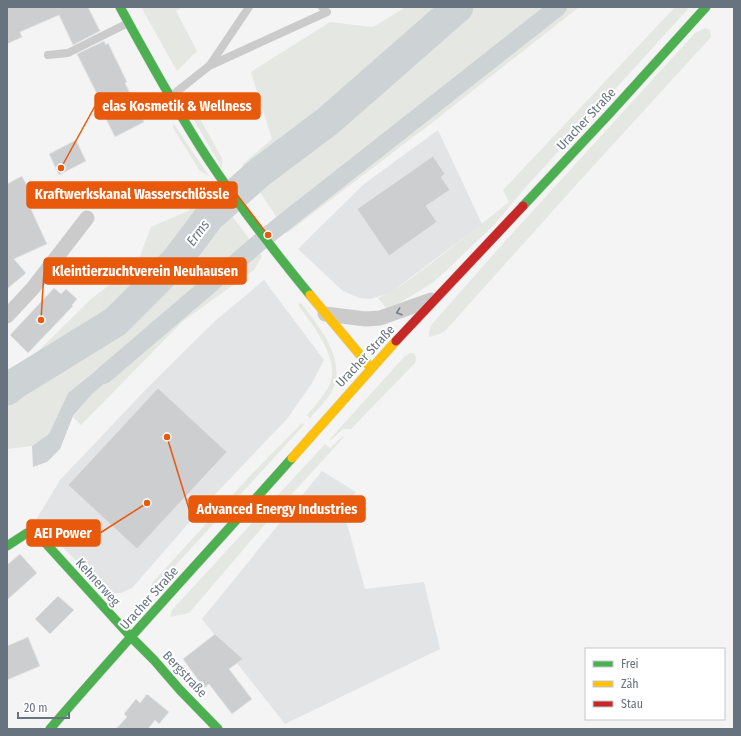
<svg xmlns="http://www.w3.org/2000/svg" width="741" height="736" viewBox="0 0 741 736" font-family="'Fira Sans Condensed',sans-serif">
  <style>
    .built { fill: #e3e4e5 }
    .green { fill: #e4e7e2 }
    .water { fill: #cdd2d5 }
    .lines { fill: none; stroke-linecap: round; stroke-linejoin: round }
    .canal { stroke: #cdd2d5; stroke-width: 18 }
    .river { stroke: #cdd2d5; stroke-width: 31 }
    .building { fill: #cdcecf; stroke: #e4e4e4 }
    .fast-casing { stroke: #d0d1d2; stroke-width: 10 }
    .slow-casing { stroke: #d0d1d2; stroke-width: 10 }
    .jam-casing { stroke: #d0d1d2; stroke-width: 10 }
    .lane { stroke: #cbcbcc; stroke-width: 8 }
    .street { stroke: #cbcbcc; stroke-width: 15 }
    .fast { stroke: #4caf50; stroke-width: 9 }
    .slow { stroke: #ffc107; stroke-width: 9 }
    .jam { stroke: #c62828; stroke-width: 9 }
    .oneway { stroke: #727c88 }
    .labels { text-anchor: middle; dominant-baseline: central; stroke-width: 4; stroke-linejoin: round; paint-order: stroke }
    .street-label { font-size: 13px; fill: #687380; stroke: #fff }
    .water-label { font-size: 14px; font-style: italic; fill: #697983; stroke: #fff }
    .leader { fill: none; stroke: #e8590c; stroke-width: 1.5 }
    .callout-dot { fill: #e8590c; stroke: #fff; stroke-width: 1.5 }
    .callout { fill: #e8590c; stroke: #e8590c; stroke-width: 1.5 }
    .callout-label { font-size: 14px; text-anchor: middle; font-weight: bold; fill: #fff }
  </style>
  <rect width="100%" height="100%" fill="#f4f4f4"/>
  <path class="built" d="M438,130L482,224L390,293L370,299L359,298L343,291L298,249L364,184Z
    M264,280L324,360L312,383L287,419L201,509L132,588L121,593H108L36,520L60,480L152,383L215,321Z
    M322,471L356,492L343,509L365,589L424,582L440,649L285,724L202,619Z"/>
  <path class="green" d="M141,7H183L176,11L197,51L177,71Z
    M406,7H579L433,122L287,233L242,165L272,139L251,72L330,22L373,27Z
    M675,7H685L688,9L525,188L494,225L446,271L432,283L411,296L397,304L386,308L378,298C397,290 413,277 429,265C456,244 483,223 509,202L503,190Z
    M705,28L710,30L711,37L576,185L446,330L440,334L429,337V331L432,324L507,239L695,33Z
    M186,94L222,158V168L181,98Z
    M174,124L209,176L200,171L173,128Z
    M212,189L262,256L254,270L182,322L81,425L73,417L92,394L125,366L118,353L68,393L49,434L32,446L7,449V378L15,374L91,299L137,264L151,227L188,211Z
    M301,303C319,327 346,357 333,389C329,398 317,410 310,418L307,415C314,407 322,398 328,388C343,361 313,326 298,305Z
    M410,353H414L416,358L415,363L351,429H343L331,440L330,439L404,357Z
    M302,423L304,425L152,591V583L247,479Z
    M343,436L344,437L272,516L189,613L170,617L172,610L325,444L330,448Z"/>
  <path class="water" d="M118,353L125,366L92,394L73,416L60,449L47,462L33,467L32,446L49,434L68,393Z"/>
  <g class="lines">
    <path class="canal" d="M104,375L268,235L558,7"/>
    <path class="river" d="M7,390L16,383L115,322L176,261L209,217L260,172L328,121L458,7"/>
  </g>
  <path class="building" d="M7,7H88L100,31L73,45L59,15L20,32L22,37L7,44Z
    M104,41L106,45L108,43L127,82L125,83L144,122L115,137L95,97L98,96L77,54Z
    M76,140L86,161L59,175L49,154Z
    M433,156L445,174L441,177L450,190L426,206L437,222L389,256L357,209Z
    M22,176L35,202L29,205L47,244L14,259L26,273L7,289V184Z
    M54,288L61,294L66,289L77,299L72,305L73,306L28,353L10,335Z
    M158,388L227,452L137,549L68,485Z
    M20,554L37,573L7,600V565Z
    M58,596L74,610L50,634L35,619Z
    M215,634L243,659L229,669L252,699L232,714L209,684L204,688L183,659Z
    M28,637L40,666L7,680V646Z
    M147,694L169,712L159,724L155,720L148,729H116L127,717L124,714L136,699L140,703Z"/>
  <g class="lines">
    <g class="fast-casing">
      <path id="fast" d="M120,7C148,58 176,110 208,159C239,206 274,251 310,295
        M523,206L610,113L706,7
        M7,546L27,533L35,534L40,537L131,637L154,660L180,690L218,729
        M50,729C129,637 212,548 292,458"/>
    </g>
    <g class="slow-casing">
      <path id="slow" d="M310,295L371,368
        M292,458L396,341"/>
    </g>
    <g class="jam-casing">
      <path id="jam" d="M396,341L523,206"/>
    </g>
    <path class="lane" d="M48,55L68,53L128,23
      M210,65L249,7
      M170,97L209,66L327,12L322,7"/>
    <path class="street" d="M325,314L366,319L380,318L431,300
      M7,316L33,288L87,218"/>
    <use href="#fast" class="fast"/>
    <use href="#slow" class="slow"/>
    <use href="#jam" class="jam"/>
  </g>
  <defs><path id="oneway-chevron" d="M-2-3.5L2.5 0L-2 3.5" fill="none" stroke-width="1.6" stroke-linecap="round" stroke-linejoin="round"/></defs>
  <use class="oneway" href="#oneway-chevron" transform="translate(399 312) rotate(161)"/>
  <g class="labels">
    <g class="street-label">
      <text transform="translate(586 119) rotate(-47)">Uracher Straße</text>
      <text transform="translate(365 356) rotate(-47)">Uracher Straße</text>
      <text transform="translate(98 582) rotate(48)">Kehnerweg</text>
      <text transform="translate(149 598) rotate(-48)">Uracher Straße</text>
      <text transform="translate(185 674) rotate(47)">Bergstraße</text>
    </g>
    <g class="water-label">
      <text transform="translate(198 233) rotate(-53)">Erms</text>
    </g>
  </g>
  <path class="leader" d="M61 168L95 106M268 235L237 195M41 320L44 271M167 437L189 509M147 503L100 533"/>
  <g class="callout-dot">
    <circle cx="61" cy="168" r="4"/>
    <circle cx="268" cy="235" r="4"/>
    <circle cx="41" cy="320" r="4"/>
    <circle cx="167" cy="437" r="4"/>
    <circle cx="147" cy="503" r="4"/>
  </g>
  <g class="callout">
    <rect x="95" y="93" width="165" height="26" rx="4"/>
    <rect x="27" y="182" width="210" height="26" rx="4"/>
    <rect x="44" y="258" width="202" height="26" rx="4"/>
    <rect x="189" y="496" width="176" height="26" rx="4"/>
    <rect x="27" y="520" width="73" height="26" rx="4"/>
  </g>
  <g class="callout-label">
    <text x="177" y="111">elas Kosmetik &amp; Wellness</text>
    <text x="132" y="199">Kraftwerkskanal Wasserschlössle</text>
    <text x="145" y="276">Kleintierzuchtverein Neuhausen</text>
    <text x="277" y="514">Advanced Energy Industries</text>
    <text x="63" y="538">AEI Power</text>
  </g>
  <rect width="741" height="736" fill="none" stroke="#687380" stroke-width="16"/>
  <rect x="585" y="648" width="140" height="72" fill="#ffffff" stroke="#c3c7cc"/>
  <rect x="593" y="661" width="20" height="6" fill="#4caf50" stroke="#c3c7cc"/>
  <text x="621" y="668" font-size="12" fill="#687380">Frei</text>
  <rect x="593" y="681" width="20" height="6" fill="#ffc107" stroke="#c3c7cc"/>
  <text x="621" y="688" font-size="12" fill="#687380">Zäh</text>
  <rect x="593" y="701" width="20" height="6" fill="#c62828" stroke="#c3c7cc"/>
  <text x="621" y="708" font-size="12" fill="#687380">Stau</text>
  <path d="M18 712v6h51v-6" fill="none" stroke="#687380" stroke-width="2"/>
  <text x="24" y="712" font-size="12" fill="#687380" stroke="#ffffff" stroke-width="3" paint-order="stroke">20 m</text>
</svg>
